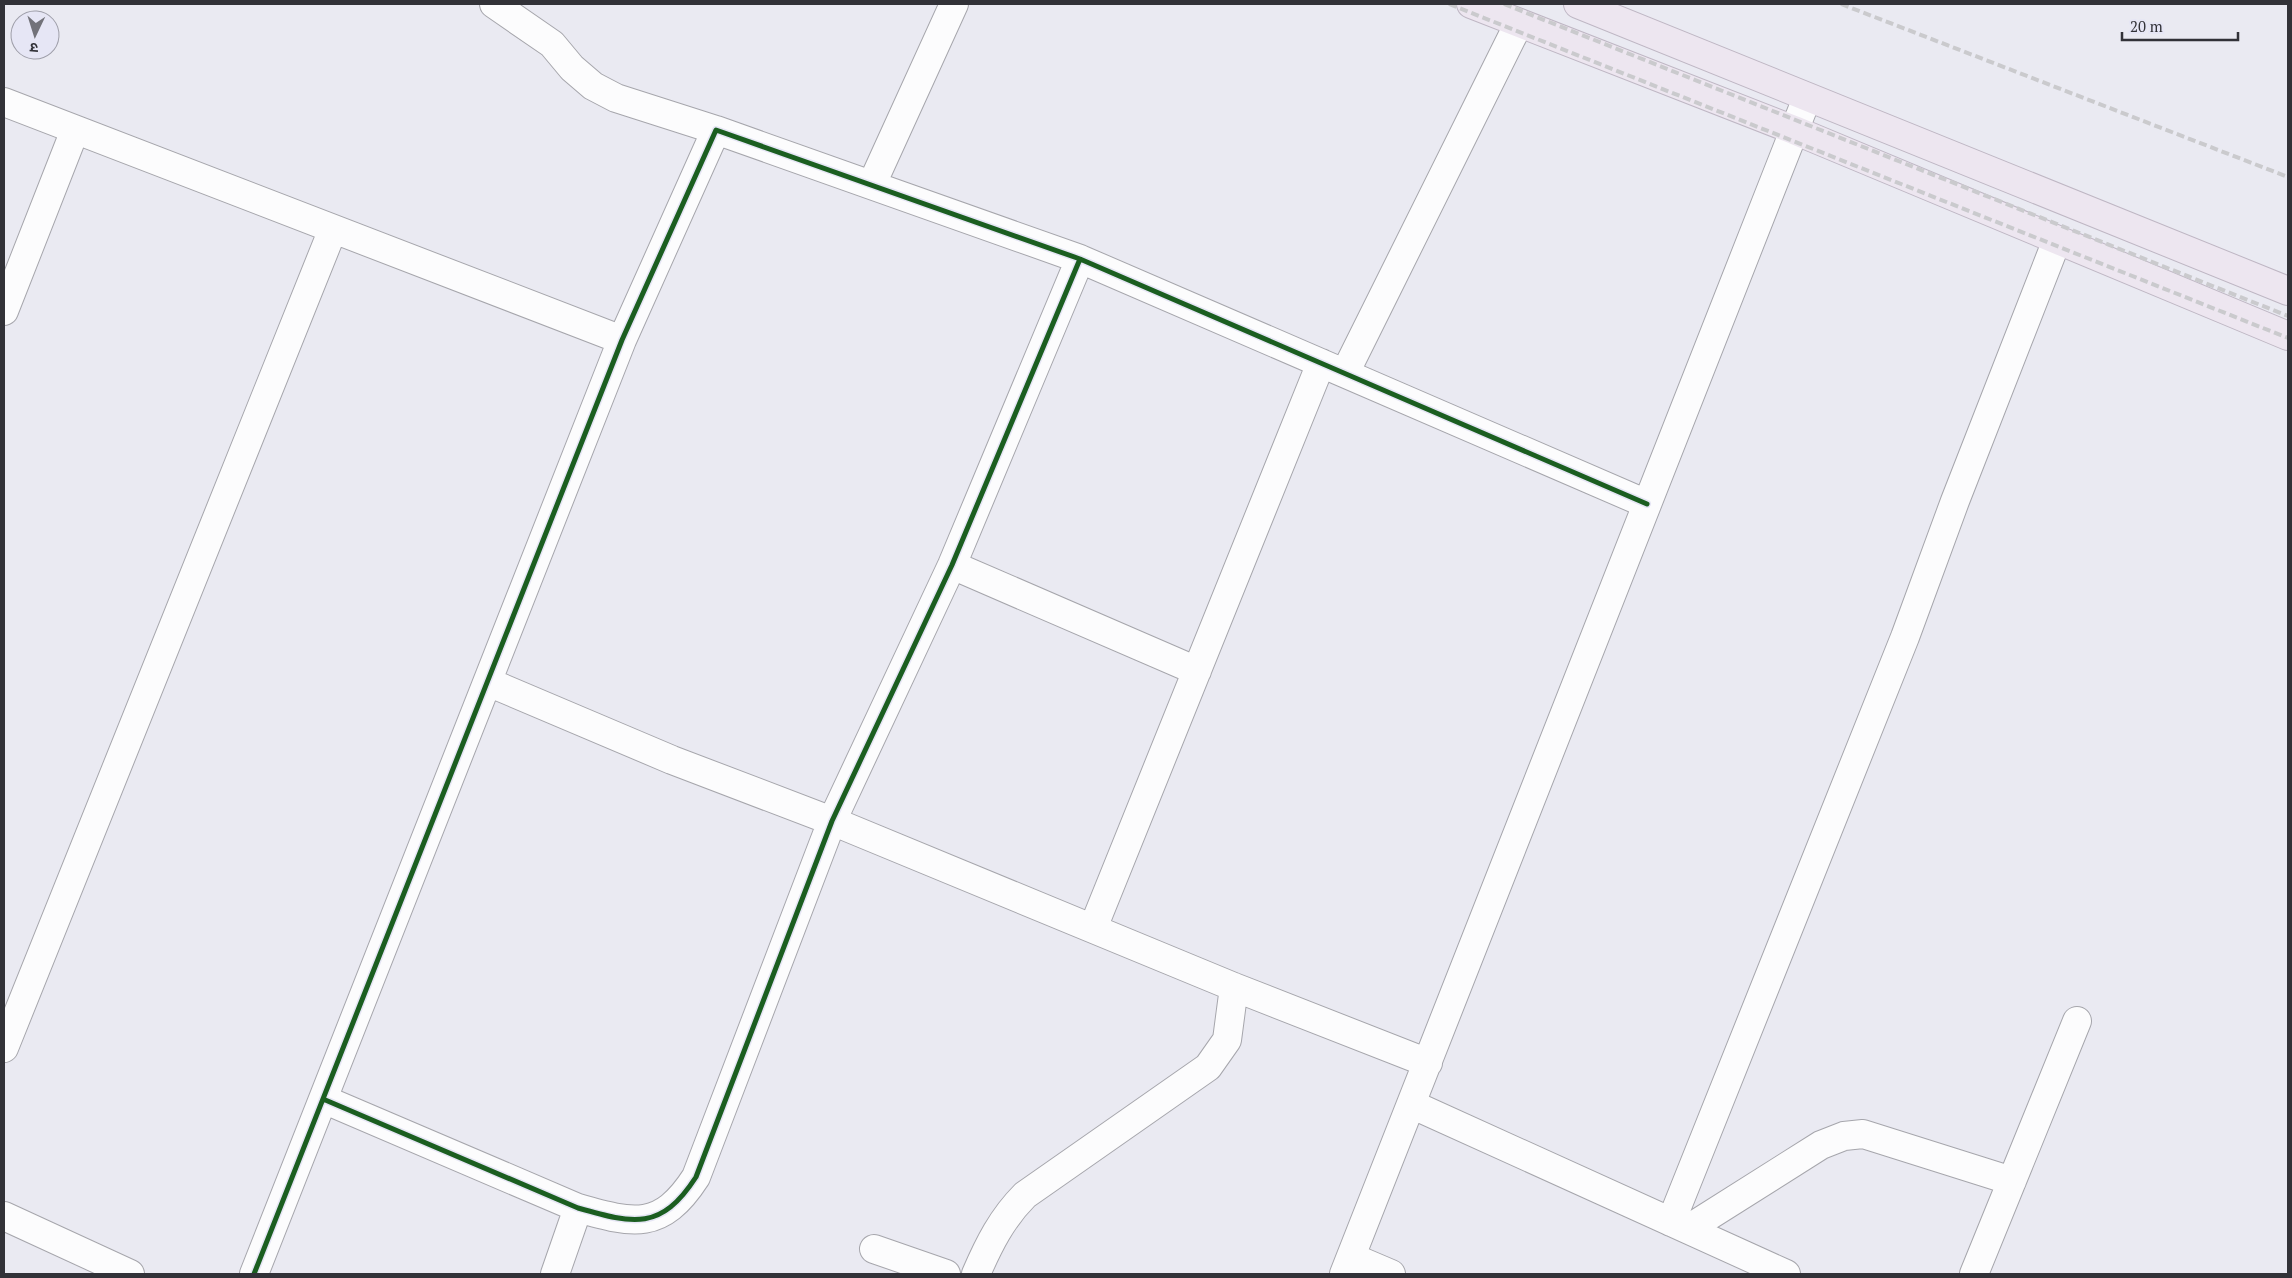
<svg xmlns="http://www.w3.org/2000/svg" width="2292" height="1278" viewBox="0 0 2292 1278" font-family="'PT Serif','Noto Sans Devanagari',serif">
  <style>
    .lines { fill: none; stroke-linecap: round; stroke-linejoin: round }
    .minor-casing { stroke: #a6a6ac; stroke-width: 30 }
    .highway-casing { stroke: #bfb7c4; stroke-width: 30 }
    .minor { stroke: #fcfcfd; stroke-width: 28 }
    .highway { stroke: #ede6f0; stroke-width: 28 }
    .rail { stroke: #cacacd; stroke-width: 4; stroke-dasharray: 8 4; stroke-linecap: butt }
    .cycleway-casing { stroke: #e6e6f5; stroke-width: 8 }
    .cycleway { stroke: #1b5e20; stroke-width: 5 }
  </style>
  <rect width="100%" height="100%" fill="#eaeaf2"/>
  <g class="lines">
    <g class="minor-casing">
      <path id="minor" d="M494,4L552,44L572,68L593,86L616,98L716,130
        M4,102L622,340
        M872,184L954,4
        M4,311L75,130
        M1345,373L1519,23
        M952,565L1197,671
        M488,682L672,760L832,821L1234,987L1428,1063
        M1093,928L1321,363
        M4,1048L333,229
        M323,1099L578,1208C634,1224 661,1231 696,1177L832,821L952,565L1080,259
        M1411,1104L1786,1274
        M4,1216L130,1274
        M1671,1222L1905,637L1955,501L2057,240
        M1688,1229L1821,1145L1844,1136L1863,1134L2012,1181
        M874,1249L946,1274
        M1351,1257L1391,1274
        M254,1274L622,340L716,130L1080,259L1647,504
        M555,1274L578,1208
        M976,1274C989,1244 1002,1218 1025,1195L1208,1067L1227,1040L1234,987
        M1344,1274L1807,98
        M1974,1274L2077,1021"/>
    </g>
    <g class="highway-casing">
      <path id="highway" d="M1471,4L1794,130L2288,336
        M1578,4L2288,291"/>
    </g>
    <use href="#minor" class="minor"/>
    <use href="#highway" class="highway"/>
    <path class="rail" d="M1449,4L2288,338
      M1504,4L2288,316
      M1841,4L2288,177"/>
    <g class="cycleway-casing">
      <path id="cycleway" d="M323,1099L578,1208C634,1224 661,1231 696,1177L832,821L952,565L1080,259
        M254,1274L622,340L716,130L1080,259L1647,504"/>
    </g>
    <use href="#cycleway" class="cycleway"/>
  </g>
  <rect width="2292" height="1278" fill="none" stroke="#323238" stroke-width="10"/>
  <g transform="translate(35 35) rotate(184)"><circle r="24" fill="#e6e6f5" stroke="#9e9ea9"/>
  <path d="M0-4L9 19L0 12L-9 19Z" fill="#727279"/>
  <text y="-8" font-size="14" font-weight="bold" text-anchor="middle" fill="#323238">उ</text>
  </g>
  <path d="M2122 32v8h116v-8" fill="none" stroke="#323238" stroke-width="2.5"/>
  <text x="2130" y="32" font-size="15" fill="#323238" stroke="#e6e6f5" stroke-width="4" paint-order="stroke">20 m</text>
</svg>
